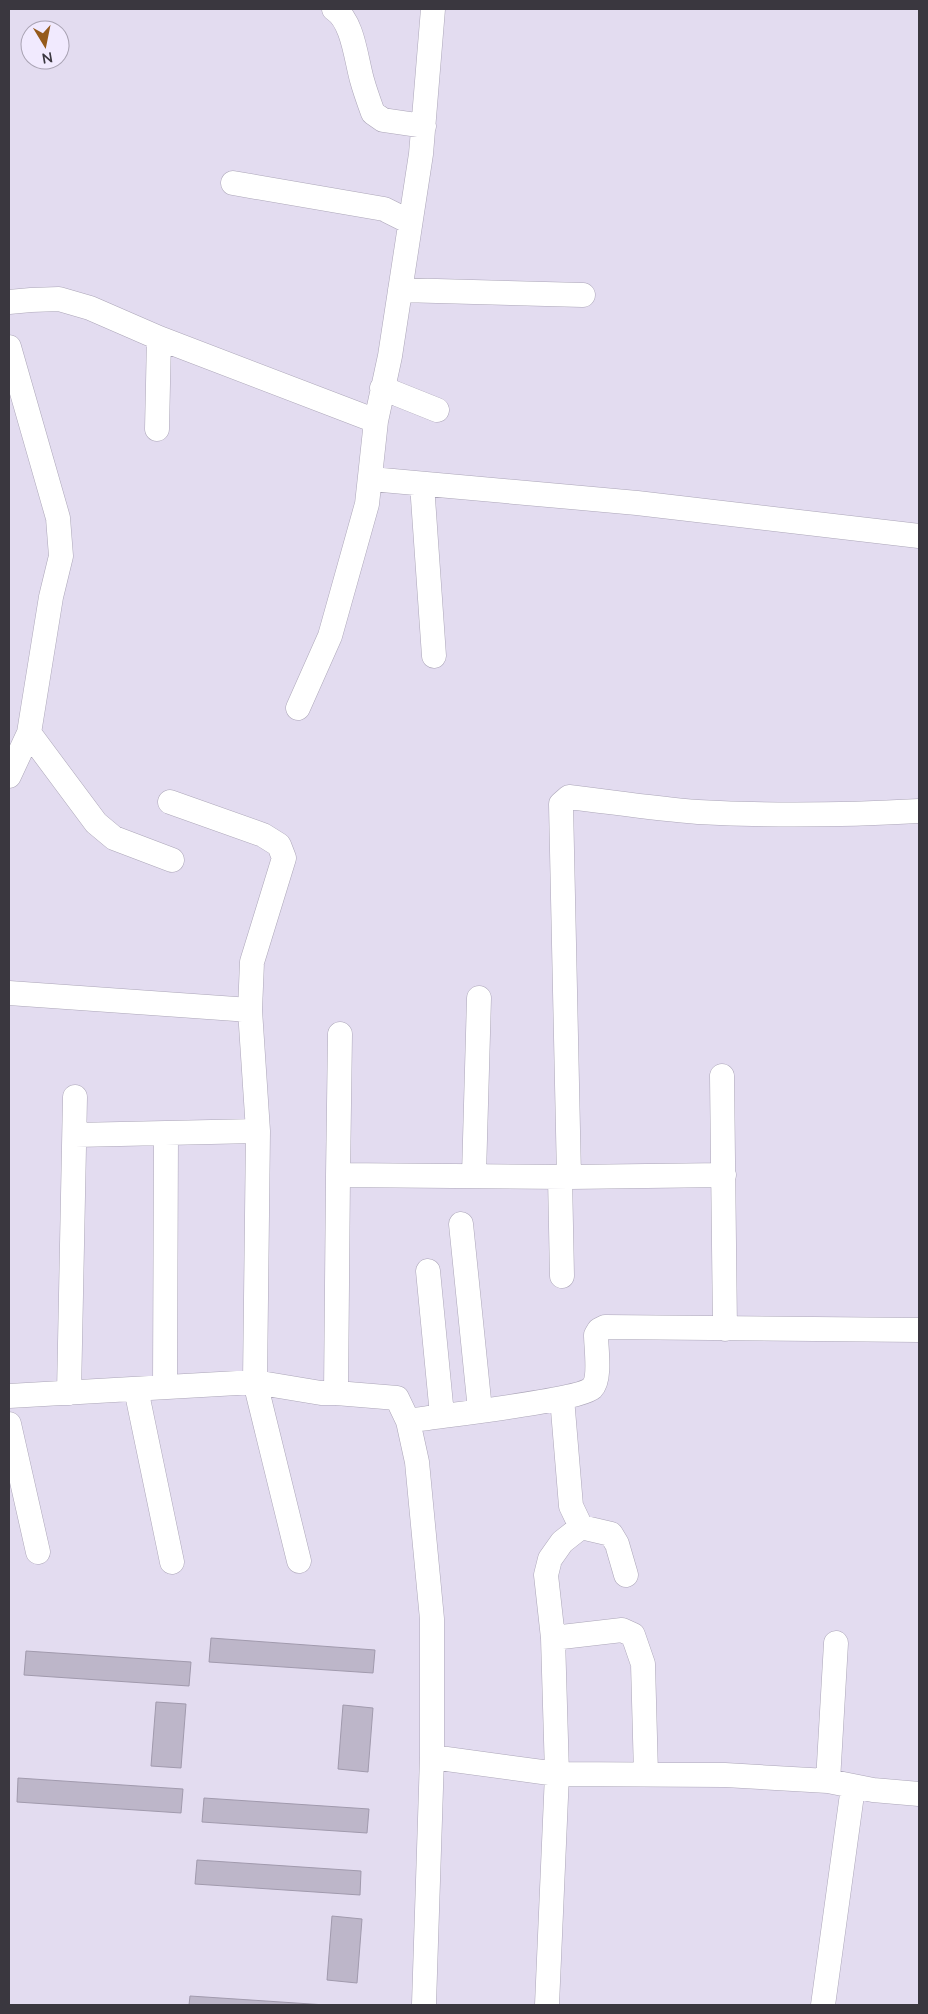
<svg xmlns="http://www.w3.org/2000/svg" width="928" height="2014" viewBox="0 0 928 2014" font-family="Lato,sans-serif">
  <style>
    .building { fill: #bdb6c9; stroke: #a19aad }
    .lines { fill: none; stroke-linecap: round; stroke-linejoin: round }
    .minor-casing { stroke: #aca6b8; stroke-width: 25 }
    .minor { stroke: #fff; stroke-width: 24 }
  </style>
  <rect width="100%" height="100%" fill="#e3dcf0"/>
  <path class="building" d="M211,1638L375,1650L373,1673L209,1662Z
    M26,1651L191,1662L189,1686L24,1675Z
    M156,1702L186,1704L181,1768L151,1766Z
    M343,1705L373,1708L368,1772L338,1769Z
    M18,1778L183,1789L181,1813L17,1802Z
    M204,1798L369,1809L367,1833L202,1822Z
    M197,1860L361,1871L360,1895L195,1884Z
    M332,1916L362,1919L357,1983L327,1980Z
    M190,1996L326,2005H189Z"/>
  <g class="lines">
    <g class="minor-casing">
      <path id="minor" d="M334,9C353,21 356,59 362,80C365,91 369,102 373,113L383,120L424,126
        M233,183L384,209L410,222
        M400,290L583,295
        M9,302L31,300L59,299L90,308L159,338L376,421L367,504L330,636L298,708
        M9,347L58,518L61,556L51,597L29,733L9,776
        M382,388L437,410
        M376,421L390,356L421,154L433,9
        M157,429L159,338
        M371,479L637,503L919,536
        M422,484L434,656
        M29,733L96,823L114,838L172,860
        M170,802L263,835L279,845L284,858L252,962L250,1010
        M9,993L250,1010L258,1131L255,1382L299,1561
        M722,1076L725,1329
        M75,1135L258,1131
        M338,1175L340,1034
        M474,1175L479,998
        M560,1177L562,1276
        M569,1177L724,1175
        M461,1224L480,1410
        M428,1271L442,1415
        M165,1387L166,1133
        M136,1389L172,1562
        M69,1393L75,1097
        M336,1393L397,1398L408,1421L417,1462L432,1619V1757L557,1774L725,1775L828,1781L873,1790L919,1794
        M9,1396L255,1382L321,1393H336L338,1175L569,1177L561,804L569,797C612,802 655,809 698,812C771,816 846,815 919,811
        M562,1398L571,1506L581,1527L611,1534L617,1544L626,1575
        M408,1421C437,1416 578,1401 592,1388C601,1379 596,1347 596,1335L599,1330L605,1327L919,1330
        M9,1424L38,1552
        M553,1638L622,1630L633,1635L643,1664L646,1774
        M828,1781L836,1643
        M424,2004L432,1757
        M547,2005L557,1774L553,1638L546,1575L550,1559L562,1542L581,1527
        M823,2005L853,1787"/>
    </g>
    <use href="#minor" class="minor"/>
  </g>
  <rect width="928" height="2014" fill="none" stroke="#3a373f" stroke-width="20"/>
  <g transform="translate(45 45) rotate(170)"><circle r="24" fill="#f1eafe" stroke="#a8a2b2"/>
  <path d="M0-4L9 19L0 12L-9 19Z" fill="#955a1b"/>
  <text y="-8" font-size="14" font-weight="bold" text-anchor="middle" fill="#3a373f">N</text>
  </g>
</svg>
